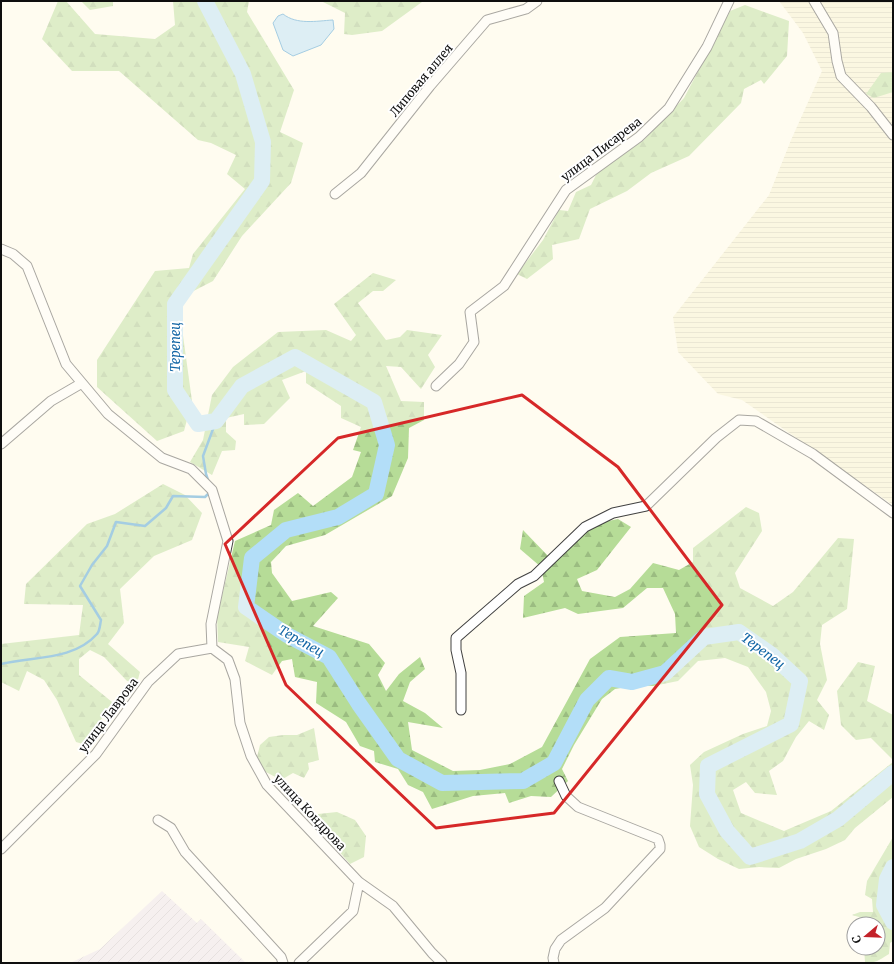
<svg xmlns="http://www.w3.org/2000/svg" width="894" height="964" viewBox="0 0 894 964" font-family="Merriweather,serif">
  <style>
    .industrial { fill: url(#industrial-furrows) }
    .farmland { fill: url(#farmland-rules) }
    .forest { fill: url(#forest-firs) }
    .water { fill: #b3def8; stroke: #3794d1 }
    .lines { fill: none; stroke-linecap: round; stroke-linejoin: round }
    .stream { stroke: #3794d1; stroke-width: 2.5 }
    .river { stroke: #b3def8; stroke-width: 16 }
    .minor-casing { stroke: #414141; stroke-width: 11 }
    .minor { stroke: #fff; stroke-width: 9 }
    .marked { fill: none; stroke: #d62828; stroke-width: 3; stroke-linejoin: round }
    .labels { text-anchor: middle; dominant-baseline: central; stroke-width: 4; stroke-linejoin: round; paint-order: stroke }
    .street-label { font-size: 12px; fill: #0e0e0e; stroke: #fff }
    .water-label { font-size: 13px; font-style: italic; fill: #1366a5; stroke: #fff }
  </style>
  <defs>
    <pattern id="industrial-furrows" width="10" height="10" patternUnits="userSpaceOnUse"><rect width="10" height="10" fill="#ece3ed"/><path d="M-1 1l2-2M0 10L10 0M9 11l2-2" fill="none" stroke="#c9c2ca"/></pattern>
    <pattern id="farmland-rules" width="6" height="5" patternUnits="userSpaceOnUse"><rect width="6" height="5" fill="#f6f2cf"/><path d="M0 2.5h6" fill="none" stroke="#d2ceb1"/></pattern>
    <pattern id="forest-firs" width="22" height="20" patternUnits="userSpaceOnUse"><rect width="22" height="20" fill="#b6dc97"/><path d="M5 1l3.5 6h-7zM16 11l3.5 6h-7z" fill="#9bbc81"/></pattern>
  </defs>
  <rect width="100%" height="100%" fill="#fffcf0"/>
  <path class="industrial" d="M162,891L197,923L201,919L246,963H70L100,949Z"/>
  <path class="farmland" d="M779,1H893V505L742,400L718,394L678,352L673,317L769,195L791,140L822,71L803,33Z"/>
  <path class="forest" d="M58,1H66L95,34L155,39L175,25L173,1H249L247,12L294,90L280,132L303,143L291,183L242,236L213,281L178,299L192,401L184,431L157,441L97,387V360L155,271L189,268L193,254L245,189L227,174L236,155L211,143L198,140L119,71H72L42,39Z
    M81,1H113V6L90,10Z
    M321,1H488L485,2H422L382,31L352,35L344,34L345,13Z
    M745,5L789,21L787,56L764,84L761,80L744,89L741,103L689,156L651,173L627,191L590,209L579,239L552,245L553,259L527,279L517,274L543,240L559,210L568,211L576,192L591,185L598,171L644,140L684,98L730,11Z
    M893,72V92L874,98L866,94L881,73Z
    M373,273L396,280L383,291H373L358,303L386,340L400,337L407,330L442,335L428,355L435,367L421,389L401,367L386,366L401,401L424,402V420L409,428L408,458L392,496L325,535L286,546L271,562L272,573L292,601L331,592L338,598L313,626L369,644L385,663L378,675L386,691L399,674L420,657L425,669L410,682L403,701L425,713L443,728L408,722L412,750L453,771L480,770L510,764L542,747L590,659L620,637L676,633L675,614L663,588H647L623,608L578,614L565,608L523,618L524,596L544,582L541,567L520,549L523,530L550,558L599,523L618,519L631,527L597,570L577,579L582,591L615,597L630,589L653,563L679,570L693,562V548L746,507L759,513L762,531L735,573L740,588L773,606L793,592L838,538L854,539L847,609L822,625L820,644L827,680L817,700L829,715L824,730L809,721L796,737L783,761L769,771L777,795L755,793L746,782L733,790L741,813L784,831L831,811L893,762V797L855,828L845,840L826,849L796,859L779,868L759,867L739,869L718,859L699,847L690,826L693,785L690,765L704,752L743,734L767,726L771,711L766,692L748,667L725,658L698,661L678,681L653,686L638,685L615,689L602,699L574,745L562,769L568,781L551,797L531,796L509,803L505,793L473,796L432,809L423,792L408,785L398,769L375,762L374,751L360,746L346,722L316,703L317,682L295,677L292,659L282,661L272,675L245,661L249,647L218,642L217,617L235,541L271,525L274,510L298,493L313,506L352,477L361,452L353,450L361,427L341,418V406L306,383V371L282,380L290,398L264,424L244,425V414L226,418V432L236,441L235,450L222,451L212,475L190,462L203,440L212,395L233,367L278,332L326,330L351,341L356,335L334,304Z
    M163,484L185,495L202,513L192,540L154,556L120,589L124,623L108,644L140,672L137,683L127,681L104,657L90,650L79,659V675L112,702L97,726L90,746L76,742L57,700L44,680L27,671L19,691L1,682V644L79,635L83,605L24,604L26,584L87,524L115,514Z
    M858,662L875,666L867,701L893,715V760L871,738L856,740L841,725L837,691Z
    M314,728L319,760L308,763L309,769L304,778L293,773L281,780L264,771L257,757L260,745L269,737L283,735H297Z
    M337,812L355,820L366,836L364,857L350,864L317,826L318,814Z
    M893,837V941L890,943L889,954C881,959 875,964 865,962L864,948H878V924H866V919L852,915L860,912H873L872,899L865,895L867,881Z"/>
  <path class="water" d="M283,14C297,25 316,21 333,20L334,29L321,45L293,56L283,50L273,23L278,16Z"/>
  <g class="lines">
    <path class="stream" d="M209,483L206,474L203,456L216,421
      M1,664C33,656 73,661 97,634C100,631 100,624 101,620L80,586L92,565L107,546L116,522L145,526L166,508L173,496L205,497L210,492"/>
    <path class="river" d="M205,1L243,74L263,142L262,181L175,304V390L198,424L216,421L242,386L295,357L374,402L387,445L376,494L338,517L286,530L252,558L246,607L287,635L329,657L359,704L398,759L442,783L523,781L554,763L587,700L609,678L632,682L665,673L704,637L739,632L772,655L800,681L791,724L708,766L707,794L727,831L750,857L800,841L838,819L893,773
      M893,867L887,879L884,905L893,922"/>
    <g class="minor-casing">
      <path id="minor" d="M814,1L833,33L837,61L841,76L871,107L893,135
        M335,194L361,173L430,86L487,20L526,9L537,1
        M1,249L13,254L27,266L66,364L108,414L162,458L191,469L212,490L228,541L211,624L212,648
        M436,386L459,364L474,342L470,312L504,286L566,190L639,137L669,108L707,47L729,1
        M1,444L51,401L82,383
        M212,648L228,660L235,679L240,723L251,756L267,785L359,882L393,906L432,953L442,963
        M461,710V673L456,650V638L518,584L534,576L585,527L613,513L646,506L716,438L739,420L756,421L813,454L893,513
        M158,820L171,828L185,852L281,957L283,963
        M1,849L96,754L148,682L178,654L212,648
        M299,963L353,911L359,882
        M554,963L553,958L555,949L561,940L605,908L660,849V845L658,839L578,807L566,796L559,781"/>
    </g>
    <use href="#minor" class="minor"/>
  </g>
  <path d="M0 0H894V964H0ZM522,395L618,467L722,605L554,813L436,828L286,685L225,544L338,438Z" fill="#fffcf0" fill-opacity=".55" fill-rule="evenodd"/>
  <path class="marked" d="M522,395L618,467L722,605L554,813L436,828L286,685L225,544L338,438Z"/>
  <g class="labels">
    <g class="street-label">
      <text transform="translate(421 80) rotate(-50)">Липовая аллея</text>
      <text transform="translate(601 149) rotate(-37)">улица Писарева</text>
      <text transform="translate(108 715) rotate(-53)">улица Лаврова</text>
      <text transform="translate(310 812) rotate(47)">улица Кондрова</text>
    </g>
    <g class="water-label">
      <text transform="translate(175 347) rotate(-90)">Терепец</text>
      <text transform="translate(301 641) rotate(29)">Терепец</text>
      <text transform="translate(763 651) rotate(37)">Терепец</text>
    </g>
  </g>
  <rect width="894" height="964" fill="none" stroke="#0e0e0e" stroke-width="4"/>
  <g transform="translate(866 936) rotate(251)"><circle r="19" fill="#ffffff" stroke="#9f9f9f"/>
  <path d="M0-3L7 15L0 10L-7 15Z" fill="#c3222a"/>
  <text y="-6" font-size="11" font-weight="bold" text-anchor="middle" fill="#0e0e0e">С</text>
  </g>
</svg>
